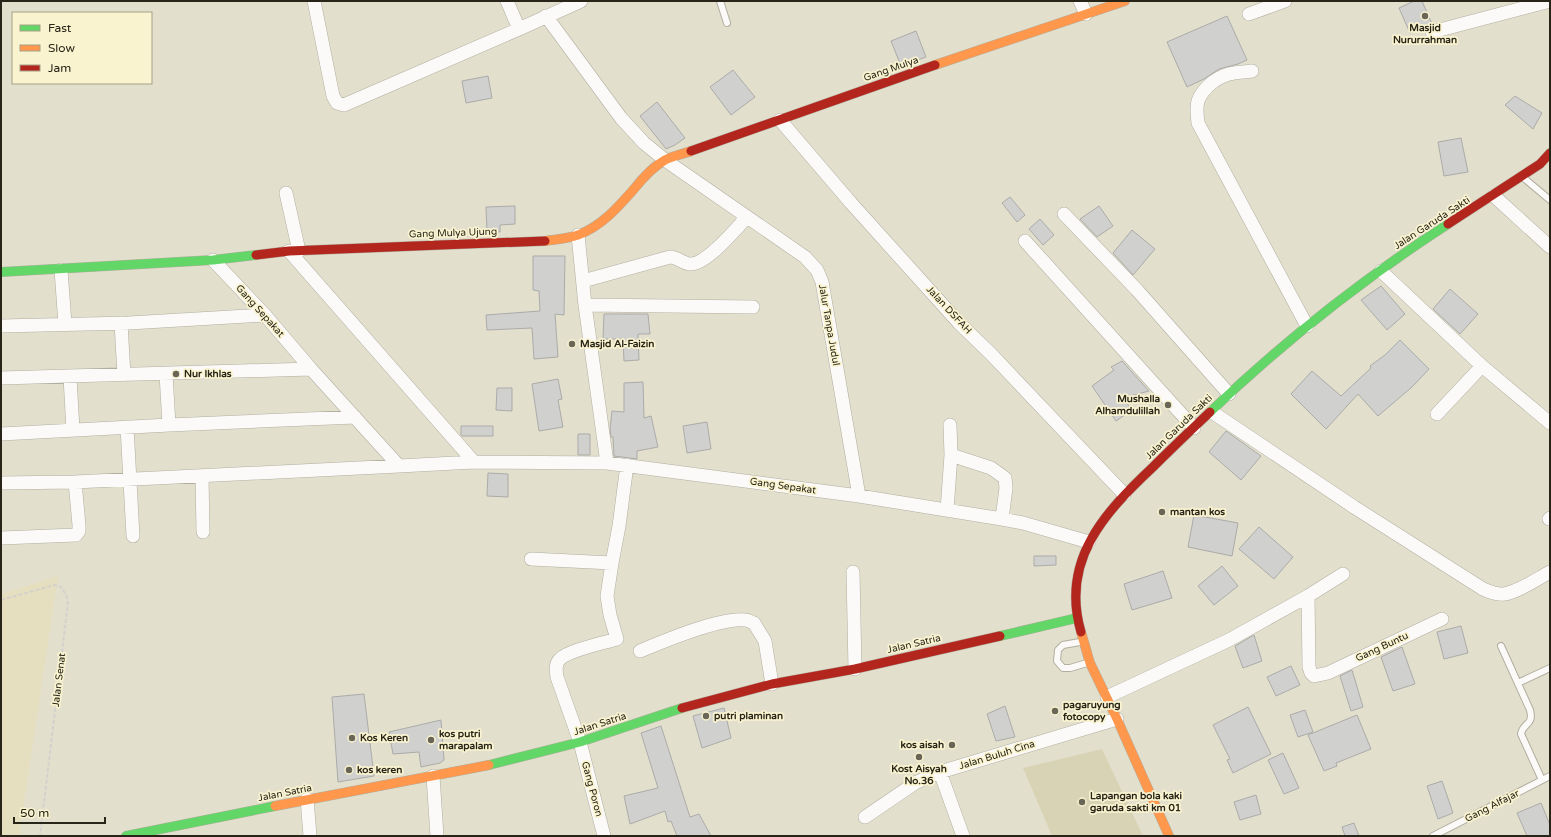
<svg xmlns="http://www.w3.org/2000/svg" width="1551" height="837" viewBox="0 0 1551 837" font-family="'Varela Round',sans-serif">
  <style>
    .built { fill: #e5debf }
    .grass { fill: #d9d3b6 }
    .building { fill: #d0d0cf; stroke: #ababa9 }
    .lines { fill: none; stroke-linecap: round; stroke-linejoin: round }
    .lane-casing { stroke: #b1aea0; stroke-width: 8 }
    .street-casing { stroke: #b1aea0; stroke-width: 14 }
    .fast-casing { stroke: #b1aea0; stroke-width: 10 }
    .slow-casing { stroke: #b1aea0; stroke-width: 10 }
    .jam-casing { stroke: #b1aea0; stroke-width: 10 }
    .path { stroke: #d3d1cc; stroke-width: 2; stroke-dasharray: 4 2; stroke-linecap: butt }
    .lane { stroke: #fbfaf8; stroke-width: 6 }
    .street { stroke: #fbfaf8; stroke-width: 13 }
    .fast { stroke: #63d668; stroke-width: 9 }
    .slow { stroke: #ff974d; stroke-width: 9 }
    .jam { stroke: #b3261e; stroke-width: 9 }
    .poi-dot { fill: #696657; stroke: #faf3d0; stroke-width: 1.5 }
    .labels { text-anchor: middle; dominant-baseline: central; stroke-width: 3.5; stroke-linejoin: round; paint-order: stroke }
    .poi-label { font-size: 10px; font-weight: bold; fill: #282518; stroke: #faf3d0; text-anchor: start }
    .street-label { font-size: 10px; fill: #282518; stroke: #faf3d0 }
  </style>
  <rect width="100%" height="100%" fill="#e3dfcd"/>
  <path class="built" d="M58,576L19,836H1V594Z"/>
  <path class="grass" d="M1102,749L1143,836H1052L1023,768Z"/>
  <path class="building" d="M1414,1H1422L1432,24L1410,33L1399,8Z
    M1227,16L1247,60L1238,64L1219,69L1204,79L1187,87L1167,42Z
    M916,31L926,57L901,66L891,41Z
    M733,70L755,97L731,115L710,87Z
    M488,76L492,98L466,103L462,81Z
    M1515,96L1542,113L1533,129L1505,105Z
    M657,102L685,138L675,145L666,149L640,116Z
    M1461,138L1468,172L1444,176L1438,142Z
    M1010,197L1025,215L1017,222L1002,203Z
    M515,206V224L500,225V232H487L486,207Z
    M1099,206L1113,226L1097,237L1080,219Z
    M1040,219L1054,235L1043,245L1029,229Z
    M1132,230L1155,249L1133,275L1113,253Z
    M533,256H565L564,315L555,314L558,357L534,359L532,328L487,330L486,315L540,311L539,291L533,290Z
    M1381,286L1405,314L1387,330L1361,300Z
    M1450,289L1478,314L1460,334L1433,309Z
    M604,314H648L650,334H638L639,360L624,361L623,339H603Z
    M1400,340L1429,369L1412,387L1378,416L1358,394L1326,429L1291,394L1312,371L1341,396L1371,368L1370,366L1385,355Z
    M1122,361L1149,391L1123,398L1132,410L1116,421L1092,386L1114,370L1111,367Z
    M558,379L562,399L558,400L563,427L539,431L532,384Z
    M643,382L644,418L651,416L658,447L637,451V459L614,456L613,437H611L610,429L612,411L624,412V383Z
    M497,388H512V411L496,410Z
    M707,422L711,449L687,453L683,426Z
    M461,426H493V436H462L461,435Z
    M1226,431L1261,456L1241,480L1209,452Z
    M578,434H590V455H578Z
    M488,473L508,474V497L487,496Z
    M1194,515L1238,523L1232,556L1188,547Z
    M1259,527L1293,557L1274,579L1239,549Z
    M1034,556H1056V565L1034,566Z
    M1222,566L1238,586L1214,605L1198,586Z
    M1163,571L1172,598L1132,610L1124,584Z
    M1461,626L1468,653L1444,659L1437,632Z
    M1254,635L1262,661L1243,668L1235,646Z
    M1402,647L1415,684L1393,691L1381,657Z
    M1291,666L1300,685L1276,696L1267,677Z
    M1352,670L1363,707L1351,711L1340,676Z
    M364,694L374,776L338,782L332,697Z
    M1005,706L1015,737L996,741L987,714Z
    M1248,707L1271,754L1233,773L1227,760L1230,759L1213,725Z
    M724,708L731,738L702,748L693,716Z
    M1305,710L1313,732L1298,737L1290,715Z
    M1357,715L1371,749L1336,763L1337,766L1324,771L1308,735Z
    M441,720L444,760L440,763L421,767L419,752L393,754L389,732Z
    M661,726L690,817L699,814L711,836H677L671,821L668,822L665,811L630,824L624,796L658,788L641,733Z
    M1283,753L1299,788L1284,794L1268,760Z
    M1442,781L1453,813L1438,819L1427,786Z
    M1256,795L1261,814L1240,820L1234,802Z
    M1541,803L1550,825V836H1527L1517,813Z
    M1354,823L1359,836H1345L1342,827Z"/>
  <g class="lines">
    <g class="lane-casing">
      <path id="lane" d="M720,1L727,23
        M1525,179L1550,200
        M1080,642L1063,645L1058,650L1057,661L1063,668H1070L1087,663
        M1501,646L1530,710C1534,726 1523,722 1521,734L1542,780
        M1518,683L1550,668
        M1433,836L1550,776"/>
    </g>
    <g class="street-casing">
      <path id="street" d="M314,1L333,96L337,103L344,105L519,29L507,1
        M1080,1L1086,14
        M1249,14L1285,1
        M546,16L621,118L644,143L665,160L805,257L817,270L822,282L859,496
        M519,29L581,1
        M1432,32L1550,1
        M1252,71C1246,72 1240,72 1234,73C1219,75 1203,87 1198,101C1196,108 1197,115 1198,123L1307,326
        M780,120L851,203L959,323L991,354L1124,494
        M286,193L299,251
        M1494,196L1550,247
        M1064,214L1137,290L1229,394
        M578,235L585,305L607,463
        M1025,241L1194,428
        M289,251L474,462
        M213,260L265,315L311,369L399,466L474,462L607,463L859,496L1002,519L1023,523L1089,542
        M61,270L65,324
        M1381,271L1482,366L1550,423
        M583,281L670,257C678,257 683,264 690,264C706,265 736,229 747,217
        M585,305L753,307
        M121,323L124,375
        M1,326L129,323L265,315
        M166,374L169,425
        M70,377L73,430
        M1,378L311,369
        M1212,412L1354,507L1483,589C1490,592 1497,595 1504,594C1518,592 1537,579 1550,572
        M1437,414L1482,366
        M950,425L951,455L991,468L1005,478L1006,488L1002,519
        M127,427L133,536
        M1,434L169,425L355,417
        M202,476L203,532
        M1,483L75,482L399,466
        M947,510L951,455
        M1549,519L1550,518
        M1,538L76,535L79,531V525L75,482
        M531,559L612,563
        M853,572L855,669
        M1308,596L1309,667L1311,673L1314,676L1328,673L1442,619
        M640,651C664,641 721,617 745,620C748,620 751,622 754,623L765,641L772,684
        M1107,697L1229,640L1308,596L1343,574
        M940,772L963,836
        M433,776L437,836
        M307,799L310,836
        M865,817L915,783L940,772L1117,719
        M604,836L580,742L557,677C556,670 555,664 560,659C569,650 604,643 617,639L610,615L607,596L612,563L619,526L627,465"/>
    </g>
    <g class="fast-casing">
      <path id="fast" d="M1,272L213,260L256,255
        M1210,412C1283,342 1363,279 1448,224
        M1000,636L1077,618
        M489,765L580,742L682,708
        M126,836L275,806"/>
    </g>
    <g class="slow-casing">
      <path id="slow" d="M935,65L1125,1
        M545,241C556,239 567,239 578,235C602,226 618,207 634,189C642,179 654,166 665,160C673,156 683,154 691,151
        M1081,632L1090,663L1117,719L1169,836
        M275,806L489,765"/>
    </g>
    <g class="jam-casing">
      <path id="jam" d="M691,151L935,65
        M1448,224L1540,164L1550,153
        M256,255L289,251L545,241
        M1081,632C1060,560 1105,512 1153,467C1172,448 1191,430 1210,412
        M682,708L772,684L855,669L1000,636"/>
    </g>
    <path class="path" d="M1,600L54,585L61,587L66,595L68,602L40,836"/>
    <use href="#lane" class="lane"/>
    <use href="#street" class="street"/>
    <use href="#fast" class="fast"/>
    <use href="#slow" class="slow"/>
    <use href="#jam" class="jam"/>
  </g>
  <g class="poi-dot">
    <circle cx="1425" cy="16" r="4"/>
    <circle cx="572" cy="344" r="4"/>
    <circle cx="176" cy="374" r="4"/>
    <circle cx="1168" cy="405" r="4"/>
    <circle cx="1162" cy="512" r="4"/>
    <circle cx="1055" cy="711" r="4"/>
    <circle cx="706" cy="716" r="4"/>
    <circle cx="352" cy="738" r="4"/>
    <circle cx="431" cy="740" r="4"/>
    <circle cx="952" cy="745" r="4"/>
    <circle cx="919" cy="757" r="4"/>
    <circle cx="349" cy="770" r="4"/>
    <circle cx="1082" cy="802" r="4"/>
  </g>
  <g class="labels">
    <g class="poi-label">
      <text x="1425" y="28" text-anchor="middle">Masjid<tspan x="1425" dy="12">Nururrahman</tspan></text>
      <text x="580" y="344">Masjid Al-Faizin</text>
      <text x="184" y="374">Nur Ikhlas</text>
      <text x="1160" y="399" text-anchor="end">Mushalla<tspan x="1160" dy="12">Alhamdulillah</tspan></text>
      <text x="1170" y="512">mantan kos</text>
      <text x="1063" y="705">pagaruyung<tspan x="1063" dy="12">fotocopy</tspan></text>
      <text x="714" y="716">putri plaminan</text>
      <text x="439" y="734">kos putri<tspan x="439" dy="12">marapalam</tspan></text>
      <text x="360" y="738">Kos Keren</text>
      <text x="944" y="745" text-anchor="end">kos aisah</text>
      <text x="919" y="769" text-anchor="middle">Kost Aisyah<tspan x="919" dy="12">No.36</tspan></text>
      <text x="357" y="770">kos keren</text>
      <text x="1090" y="796">Lapangan bola kaki<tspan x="1090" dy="12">garuda sakti km 01</tspan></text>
    </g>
    <g class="street-label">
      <text transform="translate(891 69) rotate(-19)">Gang Mulya</text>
      <text transform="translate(1432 223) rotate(-33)">Jalan Garuda Sakti</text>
      <text transform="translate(453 233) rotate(-2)">Gang Mulya Ujung</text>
      <text transform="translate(949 310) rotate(47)">Jalan DSFAH</text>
      <text transform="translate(260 311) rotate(48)">Gang Sepakat</text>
      <text transform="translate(829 325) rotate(80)">Jalur Tanpa Judul</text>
      <text transform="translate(1179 427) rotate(-44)">Jalan Garuda Sakti</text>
      <text transform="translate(783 486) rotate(8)">Gang Sepakat</text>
      <text transform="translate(914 644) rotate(-13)">Jalan Satria</text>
      <text transform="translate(1382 647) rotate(-25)">Gang Buntu</text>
      <text transform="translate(59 680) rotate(-83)">Jalan Senat</text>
      <text transform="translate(600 724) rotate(-18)">Jalan Satria</text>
      <text transform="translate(997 755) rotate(-17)">Jalan Buluh Cina</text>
      <text transform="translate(592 789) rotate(75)">Gang Poron</text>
      <text transform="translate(285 793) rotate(-11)">Jalan Satria</text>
      <text transform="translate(1492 806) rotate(-27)">Gang Alfajar</text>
    </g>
  </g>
  <rect width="1551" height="837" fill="none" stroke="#282518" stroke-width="4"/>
  <rect x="12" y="12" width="140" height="72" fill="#faf3d0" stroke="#a6a186"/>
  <rect x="20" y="25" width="20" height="6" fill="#63d668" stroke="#a6a186"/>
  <text x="48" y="32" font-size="12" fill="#282518">Fast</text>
  <rect x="20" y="45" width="20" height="6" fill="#ff974d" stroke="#a6a186"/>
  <text x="48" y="52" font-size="12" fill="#282518">Slow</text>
  <rect x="20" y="65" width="20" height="6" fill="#b3261e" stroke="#a6a186"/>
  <text x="48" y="72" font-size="12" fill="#282518">Jam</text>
  <path d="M14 817v6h91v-6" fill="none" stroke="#282518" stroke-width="2"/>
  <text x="20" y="817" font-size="12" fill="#282518" stroke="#faf3d0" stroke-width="3" paint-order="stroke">50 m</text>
</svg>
